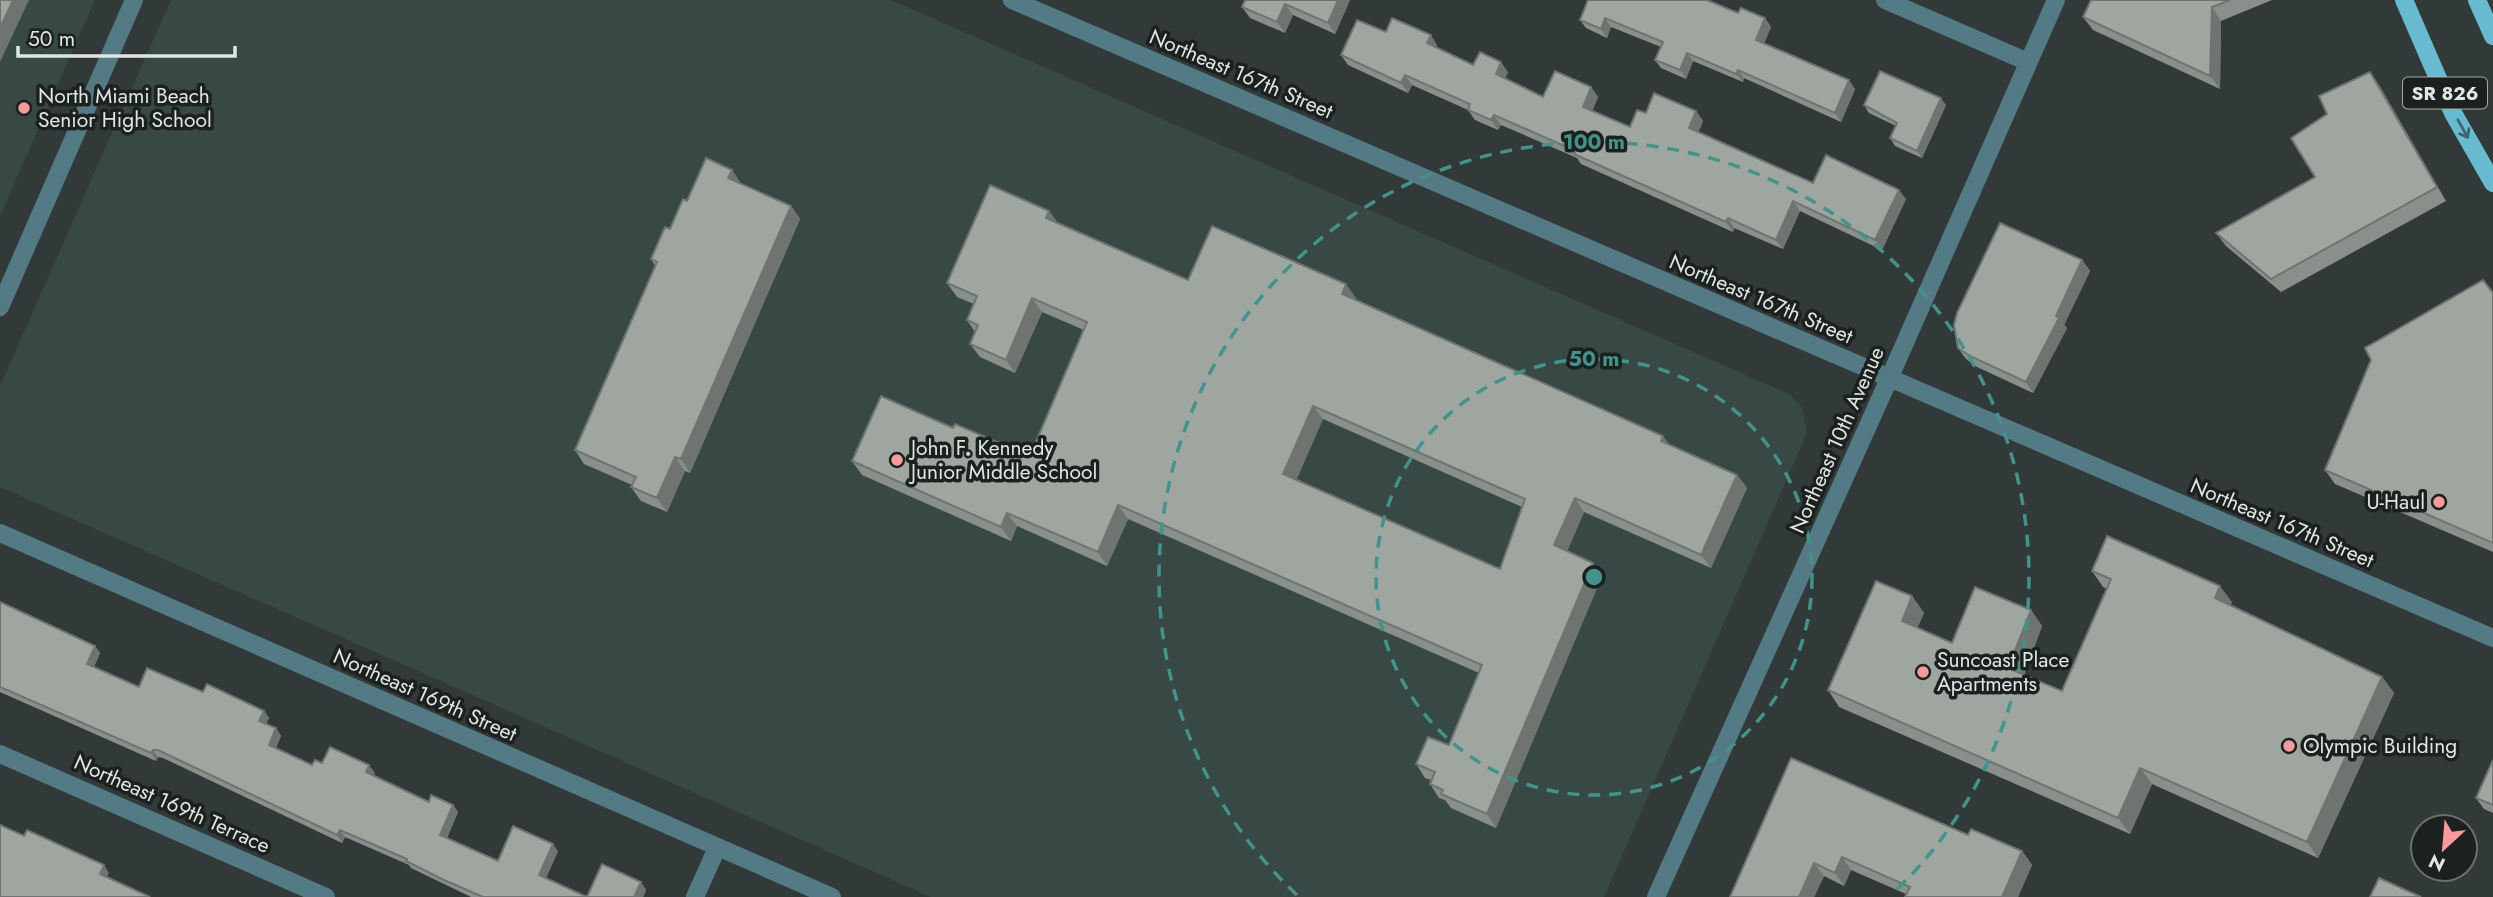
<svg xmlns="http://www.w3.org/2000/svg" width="2493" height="897" viewBox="0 0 2493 897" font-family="Jost,sans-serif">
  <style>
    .built { fill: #384845 }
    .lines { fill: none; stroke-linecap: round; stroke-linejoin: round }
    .minor { stroke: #547a85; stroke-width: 18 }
    .major { stroke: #68bad1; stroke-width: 18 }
    .wall { fill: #898f8a; fill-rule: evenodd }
    .shaded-wall { fill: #6f7470 }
    .building { fill: #9fa6a0; stroke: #6f7470; stroke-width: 2; fill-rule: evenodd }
    .oneway { stroke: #3e656f }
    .ring { fill: none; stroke: #43928c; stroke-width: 3.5; stroke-dasharray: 12 9 }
    .poi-dot { fill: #f59b9e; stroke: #1c201f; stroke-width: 2.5 }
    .labels { text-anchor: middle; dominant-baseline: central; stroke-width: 7; stroke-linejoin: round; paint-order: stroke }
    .shield { fill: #1c201f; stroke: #a5abaa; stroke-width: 2 }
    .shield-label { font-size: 19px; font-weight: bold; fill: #e0e6e5 }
    .street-label { font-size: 21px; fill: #e0e6e5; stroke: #1c201f }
    .poi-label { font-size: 21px; fill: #e0e6e5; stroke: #1c201f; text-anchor: start }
    .centre { fill: #43928c; stroke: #1c201f; stroke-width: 3.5 }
    .ring-label { font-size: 21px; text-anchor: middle; font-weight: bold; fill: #43928c; stroke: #1c201f; stroke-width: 7; stroke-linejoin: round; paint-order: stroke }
  </style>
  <rect width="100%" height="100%" fill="#313a38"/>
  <path class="built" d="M0,0H95L0,216Z
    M171,0H891L1789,394L1802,408L1807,433L1604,897H931L0,487V386Z"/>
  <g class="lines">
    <path class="minor" d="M1012,0L2493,638
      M1885,0L2028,62
      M0,307L134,0
      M0,533L832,897
      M0,754L326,897
      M695,897L717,848
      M1656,897L1889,379L2056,0"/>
    <path class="major" d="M2404,0L2453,113L2493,183
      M2477,0L2493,36"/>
  </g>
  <path class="wall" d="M1245,0H1350L1335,34L1293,15L1285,33L1250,18L1242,7Z
    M2091,0H2272L2221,21L2220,89L2093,30L2083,17Z
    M1738,13L1765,18L1771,27L1764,43L1855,89L1841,122L1744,78L1743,82L1693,61L1686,79L1661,68L1655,60L1661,47L1611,27L1607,38L1586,28L1580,20Z
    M1386,32L1437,45L1436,48L1473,65L1508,72L1505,78L1543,97L1591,87L1598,97L1592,111L1630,127L1646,113L1696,111L1703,121L1698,133L1813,183L1906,199L1882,250L1800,211L1783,249L1734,228L1733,232L1581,164L1577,158L1501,125L1498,130L1475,120L1468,110L1412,85L1408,93L1348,65L1341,55Z
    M2370,72L2379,85L2446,201L2281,292L2226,246L2216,233L2315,177L2327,114Z
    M1864,105H1946L1922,158L1895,146L1890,138L1896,126L1869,113Z
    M732,170L741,184L791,206L800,219L690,473L685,471L667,512L641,501L631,487L632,485L584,464L575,450L655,266L651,259L687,201Z
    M1049,211L1057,222L1188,280L1356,298L1355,300L1669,445L1737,475L1747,488L1711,568L1584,512L1567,551L1593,563L1602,576L1496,828L1451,808L1445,800L1439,798L1430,784L1431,780L1425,778L1416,764L1449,745L1479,673L1128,519L1107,566L1017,526L1011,541L862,475L852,461L953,428L1030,456L1084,330L1042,312L1015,373L980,357L970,344L975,332L967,320L974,304L957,297L947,283ZM1323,419L1522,507L1500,569L1296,480Z
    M2082,260L2090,271L2064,325L2067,328L2033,393L1977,367L1966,359L1958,348Z
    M2493,293V552L2335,484L2325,470Z
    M2092,571L2232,602L2230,606L2382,677L2394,693L2318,858L2152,784L2130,834L1839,707L1828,690L1912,596L1924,613L1917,628L1952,643L2031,610L2042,626L2024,675L2062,691L2107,589L2103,587Z
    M0,602L95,646L100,653L94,667L139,687L203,692L264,711L269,718L266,724L276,728L281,736L276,748L312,765L322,763L375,773L373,776L429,802L453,805L458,812L447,838L498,861L558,851L546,878L587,897L641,882L646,890L643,897H471L411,868L409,865L345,837L342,843L163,758L158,757L156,761L0,692Z
    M1791,758L1968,835L2022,851L2032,865L2018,897H1905L1906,894L1851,870L1844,886L1824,876L1814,897H1730Z
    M2493,760V813L2484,809L2476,798Z"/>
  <path class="shaded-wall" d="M13,0H29L0,62V28Z
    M1338,0H1350L1335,34L1328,23Z
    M1285,4L1293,15L1285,33L1277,22Z
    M2212,7L2221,21L2220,89L2210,76Z
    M1605,18L1611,27L1607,38L1601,29Z
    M1765,18L1771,27L1762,49L1756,40Z
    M1431,35L1437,45L1434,53L1427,43Z
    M1687,53L1693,61L1686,79L1680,70Z
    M1501,62L1508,72L1503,84L1496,74Z
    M1738,70L1744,78L1743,82L1736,74Z
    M2370,72L2379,85L2446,201L2437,187Z
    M1405,75L1412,85L1408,93L1401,83Z
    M1849,80L1855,89L1841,122L1835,113Z
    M1591,87L1598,97L1590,117L1583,107Z
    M1941,98L1946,105L1922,158L1917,151Z
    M1696,111L1703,121L1696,138L1689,128Z
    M1494,115L1501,125L1498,130L1491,120Z
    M732,170L741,184L728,178Z
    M1899,190L1906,199L1882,250L1875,240Z
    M1793,201L1800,211L1783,249L1776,240Z
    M791,206L800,219L690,473L681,459Z
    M1049,211L1059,225L1046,218Z
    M1728,218L1734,228L1733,232L1726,222Z
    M2082,260L2090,271L2064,325L2067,328L2033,393L2026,382Z
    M1346,284L1356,298L1351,308L1342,294Z
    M1032,298L1042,312L1015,373L1006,360Z
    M1313,406L1323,419L1293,488L1283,474Z
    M1663,436L1673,449L1661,441Z
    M675,457L685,471L667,512L657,498Z
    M1737,475L1747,488L1711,568L1701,555Z
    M1575,498L1584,512L1564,559L1554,545Z
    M1118,505L1128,519L1107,566L1098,552Z
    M1007,513L1017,526L1011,541L1001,527Z
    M1593,563L1602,576L1496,828L1487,814Z
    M2220,586L2232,602L2226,615L2215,598Z
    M1912,596L1924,613L1913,638L1902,621Z
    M2031,610L2042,626L2020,684L2008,668Z
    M95,646L100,653L92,671L87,664Z
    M2382,677L2394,693L2318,858L2307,842Z
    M264,711L269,718L264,728L259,721Z
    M276,728L281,736L274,752L269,745Z
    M153,750L158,757L156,761L151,753Z
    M369,765L375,773L371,780L366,772Z
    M2140,768L2152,784L2130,834L2118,818Z
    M453,805L458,812L445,842L440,835Z
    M340,830L345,837L342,843L337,835Z
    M553,844L558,851L544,882L539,875Z
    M2022,851L2032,865L2018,897H2002Z
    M1842,857L1851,870L1844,886L1835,873Z
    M1814,863L1824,876L1814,897H1799Z
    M104,865L109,873L105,882L100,874Z
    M641,882L646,890L643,897H634Z"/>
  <path class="building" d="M0,0H13L0,28Z
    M1245,0H1338L1328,23L1285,4L1277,22L1242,7Z
    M1588,0H1707L1738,13L1741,8L1765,18L1756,40L1849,80L1835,113L1738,70L1736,74L1687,53L1680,70L1655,60L1663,42L1605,18L1601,29L1580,20Z
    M2091,0H2230L2212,7L2210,76L2083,17Z
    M1392,18L1431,35L1427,43L1473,65L1480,52L1501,62L1496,74L1543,97L1555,71L1591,87L1583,107L1630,127L1637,110L1646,113L1654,93L1696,111L1689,128L1813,183L1826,155L1899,190L1875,240L1793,201L1776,240L1728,218L1726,222L1574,154L1576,151L1494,115L1491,120L1468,110L1470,104L1405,75L1401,83L1341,55L1357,20L1386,32Z
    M1880,71L1941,98L1917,151L1890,138L1897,123L1864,105Z
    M2370,72L2437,187L2271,279L2216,233L2315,177L2291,138L2327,114L2319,96Z
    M706,158L732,170L728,178L791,206L681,459L675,457L657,498L631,487L636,477L575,450L657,262L651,259L665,227L670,229L683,199L687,201Z
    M990,185L1049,211L1046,218L1188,280L1212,226L1346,284L1342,294L1663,436L1661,441L1737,475L1701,555L1575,498L1554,545L1593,563L1487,814L1441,794L1443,790L1430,784L1435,772L1416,764L1428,737L1449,745L1482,665L1118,505L1098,552L1007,513L1001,527L852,461L881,396L953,428L955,424L1030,456L1087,322L1032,298L1006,360L970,344L978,325L967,320L977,296L947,283ZM1313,406L1525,499L1500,569L1283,474Z
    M2000,223L2082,260L2056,316L2059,318L2026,382L1970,356L1958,348L1954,325L1957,313Z
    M2483,280L2493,293V543L2325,470L2371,360L2365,348Z
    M2107,536L2220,586L2215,598L2382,677L2307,842L2140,768L2118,818L1828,690L1876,581L1912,596L1902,621L1952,643L1975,587L2031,610L2008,668L2062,691L2111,579L2092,571Z
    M0,602L95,646L87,664L139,687L147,668L203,692L207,684L264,711L259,721L276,728L269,745L312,765L315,760L322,763L330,747L369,765L366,772L429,802L431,795L453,805L440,835L498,861L513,826L553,844L539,875L587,897L602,864L641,882L634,897H483L444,880L406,861L407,859L340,830L337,835L158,750H153L151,753L0,687Z
    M1791,758L1968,835L1971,829L2022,851L2002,897H1905L1910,887L1842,857L1835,873L1814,863L1799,897H1730Z
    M2493,760V805L2476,798Z
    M0,825L24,836L27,830L104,865L100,874L150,897H0Z
    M2379,878L2421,897H2370Z"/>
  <defs><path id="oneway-shaft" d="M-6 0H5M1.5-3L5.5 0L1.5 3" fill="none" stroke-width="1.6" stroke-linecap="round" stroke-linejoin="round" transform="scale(1.75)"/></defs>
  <use class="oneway" href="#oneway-shaft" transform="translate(2463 129) rotate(61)"/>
  <g class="ring">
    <circle cx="1594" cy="577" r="218"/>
    <path d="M1297 895A435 435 0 1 1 1891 895"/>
  </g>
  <g class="poi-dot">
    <circle cx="24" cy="108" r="7"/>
    <circle cx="897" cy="460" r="7"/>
    <circle cx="2439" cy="502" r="7"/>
    <circle cx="1923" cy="672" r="7"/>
    <circle cx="2289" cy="746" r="7"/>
  </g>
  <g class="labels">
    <rect class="shield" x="2403" y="77.5" width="84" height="31" rx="5"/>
    <g class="shield-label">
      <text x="2445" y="93">SR 826</text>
    </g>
    <g class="street-label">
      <text transform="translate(1241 74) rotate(23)">Northeast 167th Street</text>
      <text transform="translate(1761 299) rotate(23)">Northeast 167th Street</text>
      <text transform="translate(1837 440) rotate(-66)">Northeast 10th Avenue</text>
      <text transform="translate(2282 523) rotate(23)">Northeast 167th Street</text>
      <text transform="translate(425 695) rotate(24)">Northeast 169th Street</text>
      <text transform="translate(172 804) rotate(24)">Northeast 169th Terrace</text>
    </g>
    <g class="poi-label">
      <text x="38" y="96">North Miami Beach<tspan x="38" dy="24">Senior High School</tspan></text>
      <text x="911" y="448">John F. Kennedy<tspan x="911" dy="24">Junior Middle School</tspan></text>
      <text x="2425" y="502" text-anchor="end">U-Haul</text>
      <text x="1937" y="660">Suncoast Place<tspan x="1937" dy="24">Apartments</tspan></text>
      <text x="2303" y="746">Olympic Building</text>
    </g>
  </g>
  <circle cx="1594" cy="577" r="10" class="centre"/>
  <g class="ring-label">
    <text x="1594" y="149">100 m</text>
    <text x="1594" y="366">50 m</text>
  </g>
  <g transform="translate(2444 848) rotate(206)"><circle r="33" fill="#1c201f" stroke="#6a6f6e" stroke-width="2"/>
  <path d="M0-5L12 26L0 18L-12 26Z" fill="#f59b9e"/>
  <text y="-10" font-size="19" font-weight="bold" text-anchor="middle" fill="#e0e6e5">N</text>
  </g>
  <path d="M18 46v10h217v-10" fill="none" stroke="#e0e6e5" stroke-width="3.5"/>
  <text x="28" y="46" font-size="21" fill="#e0e6e5" stroke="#1c201f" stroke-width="5" paint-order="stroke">50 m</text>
</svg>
